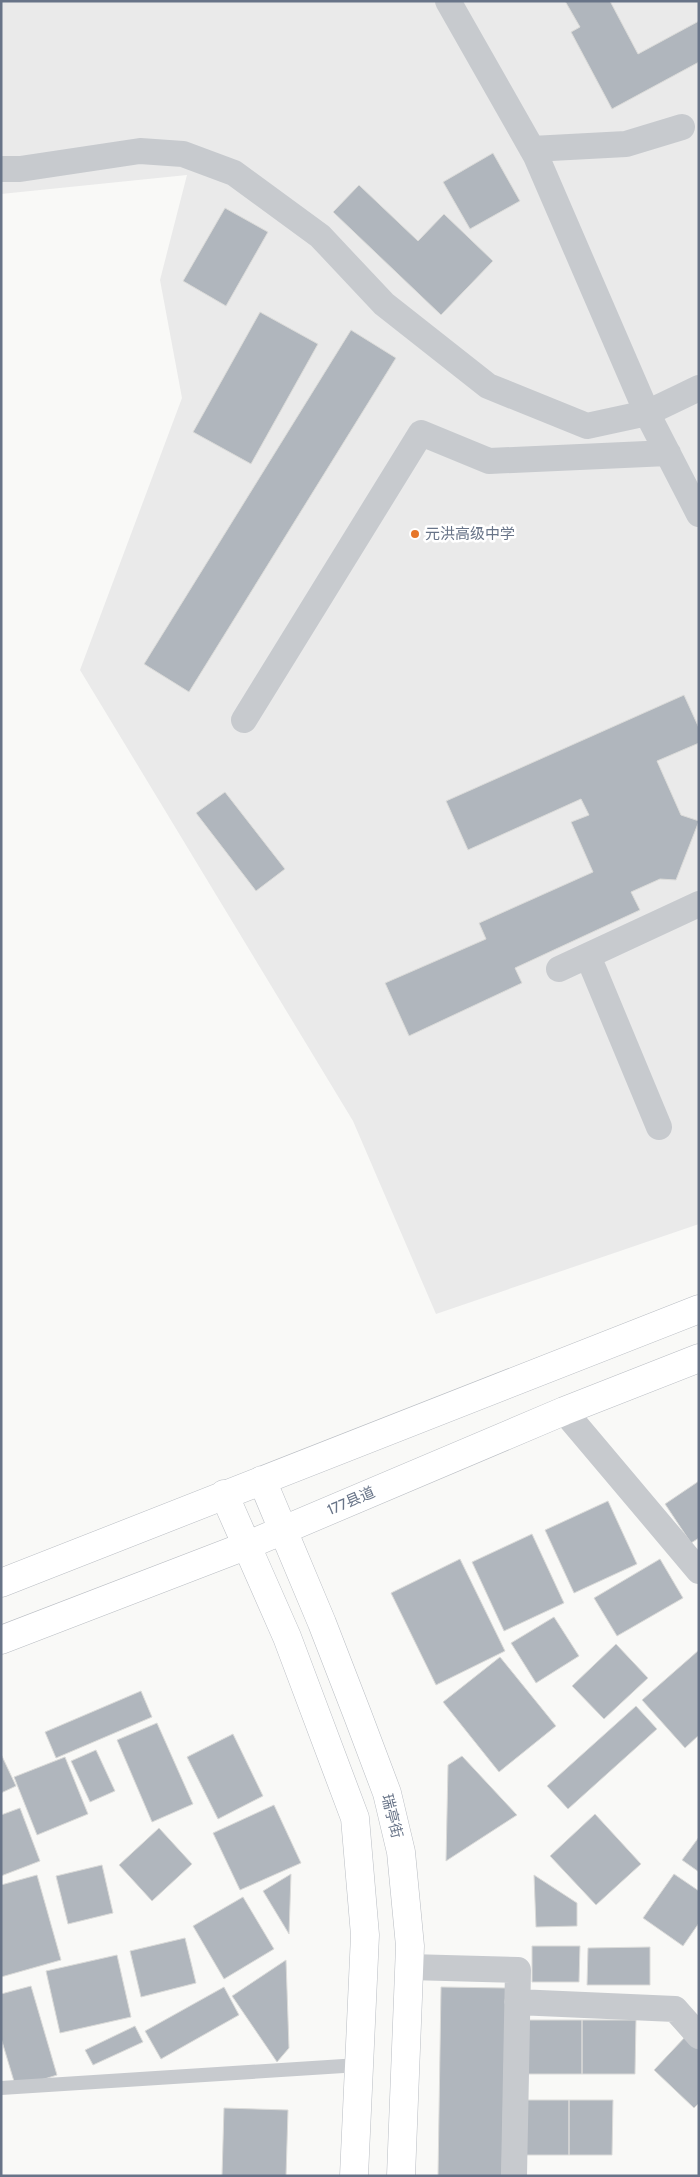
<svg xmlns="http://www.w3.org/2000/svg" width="700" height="2177" viewBox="0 0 700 2177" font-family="Cabin,'Noto Sans SC',sans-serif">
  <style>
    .built { fill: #eaeaea }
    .building { fill: #b0b6bd; stroke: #dbdbd9 }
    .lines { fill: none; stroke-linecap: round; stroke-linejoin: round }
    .secondary-casing { stroke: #b9bdc3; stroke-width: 29 }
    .lane { stroke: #c7cace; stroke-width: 14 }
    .street { stroke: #c7cace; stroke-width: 26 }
    .secondary { stroke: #fff; stroke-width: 28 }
    .poi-dot { fill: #e6762a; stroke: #fff; stroke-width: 2 }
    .labels { text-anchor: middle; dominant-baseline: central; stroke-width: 5; stroke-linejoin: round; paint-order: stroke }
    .poi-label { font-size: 15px; fill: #687488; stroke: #fff; text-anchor: start }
    .street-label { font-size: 15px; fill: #687488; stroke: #fff }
  </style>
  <rect width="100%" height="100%" fill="#f9f9f7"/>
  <path class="built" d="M1,1H699V1224L436,1314L353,1121L80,670L182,398L160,280L187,175L1,194Z"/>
  <path class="building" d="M565,1H610L638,54L699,21V62L612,109L571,32L580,27Z
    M493,153L520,201L470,229L443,182Z
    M359,185L418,241L444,214L493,261L441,315L333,212Z
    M225,208L268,232L226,306L183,281Z
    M260,312L318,344L251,464L193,432Z
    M351,330L396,358L189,692L144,664Z
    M684,695L699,728V743L657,761L681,815L699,821L676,880L660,879L631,892L640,910L515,968L522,983L409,1036L385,983L486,939L479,923L593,872L571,822L589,815L581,799L468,850L446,801Z
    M225,792L285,869L256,891L196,813Z
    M699,1481V1538L691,1543L665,1504Z
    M608,1501L637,1564L574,1593L545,1530Z
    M532,1534L564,1603L504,1631L472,1562Z
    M460,1559L505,1651L436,1685L391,1593Z
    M660,1559L683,1598L617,1636L594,1598Z
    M554,1617L579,1656L536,1683L511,1643Z
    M616,1644L648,1678L604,1719L572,1686Z
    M699,1650V1735L685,1748L642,1700Z
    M500,1657L556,1726L499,1772L443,1702Z
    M141,1691L152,1717L56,1758L45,1732Z
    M636,1706L657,1729L568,1809L547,1786Z
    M157,1723L193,1804L152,1822L117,1740Z
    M233,1734L263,1796L218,1819L187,1757Z
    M96,1750L115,1791L90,1802L71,1761Z
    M1,1754L16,1786L1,1793Z
    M462,1756L517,1815L446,1861L448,1765Z
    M65,1757L88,1814L37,1835L14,1777Z
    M274,1805L301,1863L240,1890L213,1833Z
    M20,1808L40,1861L1,1876V1815Z
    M595,1814L641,1864L596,1905L550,1856Z
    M159,1828L192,1864L152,1901L119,1865Z
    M699,1837V1872L682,1860Z
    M102,1865L113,1913L68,1924L56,1876Z
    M291,1874L289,1934L263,1891Z
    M674,1874L699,1891V1923L683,1946L643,1918Z
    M37,1875L61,1960L1,1977V1885Z
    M534,1875L577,1903V1926L536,1927Z
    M243,1897L274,1949L224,1979L193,1926Z
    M185,1938L196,1983L141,1997L130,1951Z
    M532,1946H580L579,1982H532Z
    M650,1947V1985H587L588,1948Z
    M117,1955L131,2017L60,2033L46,1971Z
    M286,1960L289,2048L277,2062L232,1996Z
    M31,1986L57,2075L16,2088L1,2038V1994Z
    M224,1987L239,2015L161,2059L145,2031Z
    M441,1987L506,1988L502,2176H438Z
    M528,2020H582V2074H528Z
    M582,2020H636L635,2074H582Z
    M135,2026L143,2042L93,2065L85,2050Z
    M686,2036L699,2047V2103L694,2108L654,2070Z
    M526,2100H569V2155H526Z
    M569,2100H613L612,2155H569Z
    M224,2108L288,2110L286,2176H222Z"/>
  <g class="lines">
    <g class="secondary-casing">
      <path id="secondary" d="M262,1480L322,1623L358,1716L387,1793L401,1852L410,1946L401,2176
        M224,1494L287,1637L355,1818L365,1935L354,2176
        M1,1583L699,1309
        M1,1640L248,1545L564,1411L699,1358"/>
    </g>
    <path class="lane" d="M1,2088L359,2065"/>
    <path class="street" d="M448,1L536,156L647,413L699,514
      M532,149L626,144L682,127
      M1,169H20L140,151L183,154L234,173L320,236L384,304L488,386L587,426L647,413L699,388
      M244,720L421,433L489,461L668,453
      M588,956L659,1127
      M559,969L699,904
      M564,1411L699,1571
      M409,1967L518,1970L514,2176
      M517,2002L675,2009L699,2036"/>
    <use href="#secondary" class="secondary"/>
  </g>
  <circle class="poi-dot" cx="415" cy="534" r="5"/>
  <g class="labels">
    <g class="poi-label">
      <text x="425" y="534">元洪高级中学</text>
    </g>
    <g class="street-label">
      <text transform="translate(351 1501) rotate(-23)">177县道</text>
      <text transform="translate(392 1816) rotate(76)">瑞亭街</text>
    </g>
  </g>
  <rect width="700" height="2177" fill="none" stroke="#687488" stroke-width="5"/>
</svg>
